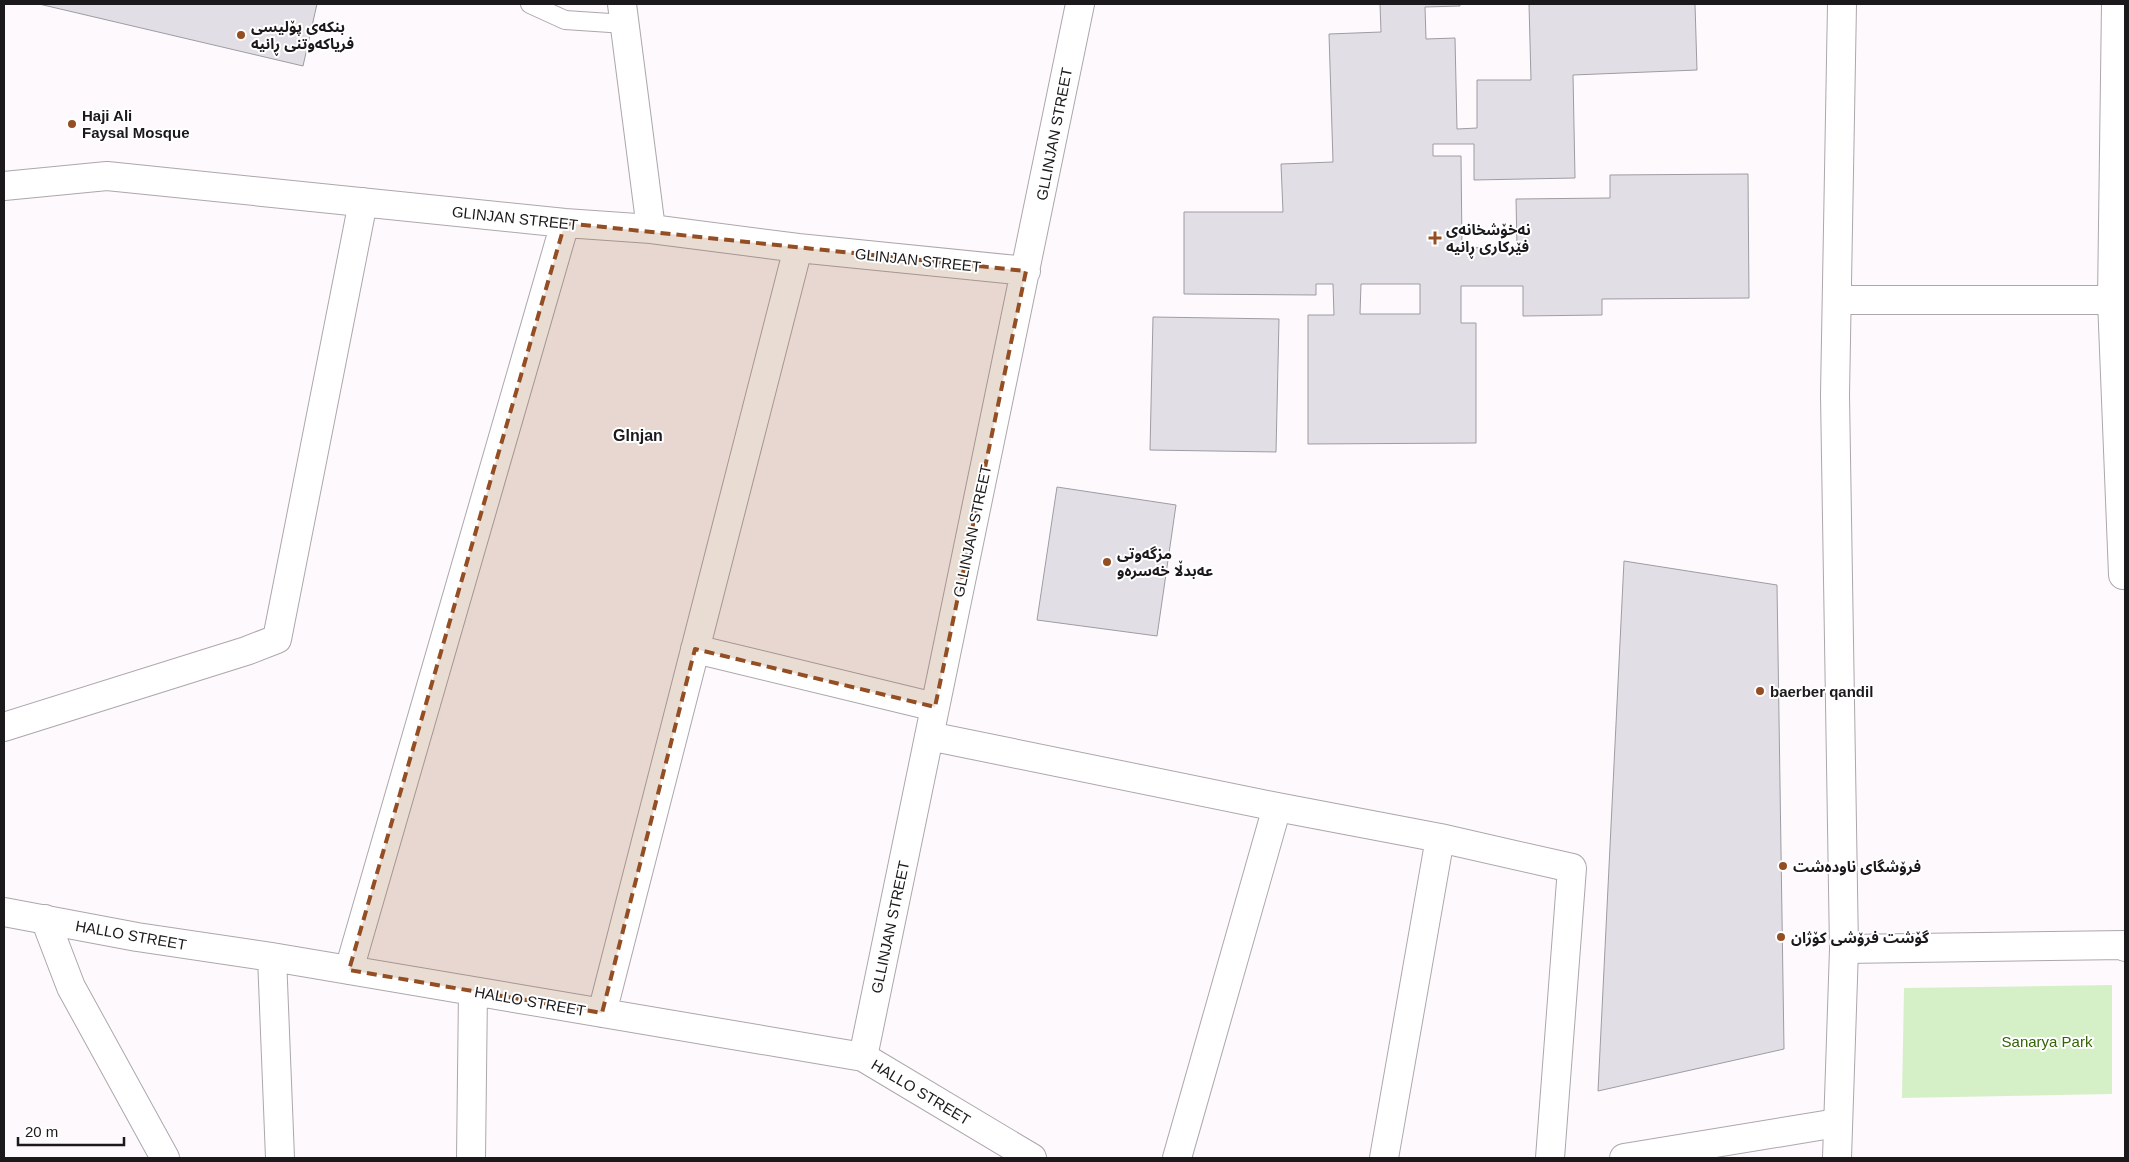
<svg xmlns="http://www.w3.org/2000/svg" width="2129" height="1162" viewBox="0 0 2129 1162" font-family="Helvetica,'Noto Sans Arabic',sans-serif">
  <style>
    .green { fill: #d5f0c6 }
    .building { fill: #e1dfe5; stroke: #9e9ca2; fill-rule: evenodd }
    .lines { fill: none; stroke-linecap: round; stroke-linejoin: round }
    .service-casing { stroke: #aca7ac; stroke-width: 20 }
    .minor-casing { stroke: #aca7ac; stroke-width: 30 }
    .tertiary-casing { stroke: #aca7ac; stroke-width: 30 }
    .service { stroke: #fff; stroke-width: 18 }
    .minor { stroke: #fff; stroke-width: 28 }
    .tertiary { stroke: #fff; stroke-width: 28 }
    .marked { fill: #934e23; fill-opacity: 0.2; stroke: #934e23; stroke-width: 4; stroke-dasharray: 10 6; stroke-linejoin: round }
    .poi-dot { fill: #934e23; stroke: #fff; stroke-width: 2 }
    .labels { text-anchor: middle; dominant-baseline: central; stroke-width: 4; stroke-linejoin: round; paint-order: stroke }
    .poi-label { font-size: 15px; font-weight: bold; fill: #1b191b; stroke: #fff; text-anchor: start }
    .street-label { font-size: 15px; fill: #1b191b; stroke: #fff }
    .park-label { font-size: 15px; fill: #346404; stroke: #fff }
    .neighbourhood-label { font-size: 16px; font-weight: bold; fill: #1b191b; stroke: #fff }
  </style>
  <rect width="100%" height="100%" fill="#fef9fd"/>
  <path class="green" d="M2112,985V1094L1902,1098L1904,988Z"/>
  <path class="building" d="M39,4H317L303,66Z
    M1380,4H1460V6L1425,7L1426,39L1455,38L1457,129L1477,128V80H1531L1529,4H1695L1697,70L1573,75L1575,178L1474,180V144H1433V156H1461L1462,248L1517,247L1516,199L1610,198V175L1748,174L1749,298L1602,299V315L1523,316V286H1461V323H1476V443L1308,444V315H1334L1333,284H1316V295L1184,294V212H1283L1281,164L1333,162L1329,34L1381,32ZM1361,284H1420V314H1360Z
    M1153,317L1279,319L1276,452L1150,450Z
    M1057,487L1176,505L1157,636L1037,620Z
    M1624,561L1777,585L1784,1049L1598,1091Z"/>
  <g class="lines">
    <g class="service-casing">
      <path id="service" d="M530,4L565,20L625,24"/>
    </g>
    <g class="minor-casing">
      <path id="minor" d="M622,4L651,229
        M2116,4L2112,300L2123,575
        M4,186L107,176L565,223L651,229L798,248L1026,271
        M1837,300H2125
        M695,649L935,707
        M4,727L246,651L277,639L363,202
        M929,736L1277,807L1440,838L1572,868L1550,1158
        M4,912L137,937L272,957L863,1057L1032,1158
        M45,919L71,987L165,1158
        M1844,949L2125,945V947
        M272,957L280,1158
        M349,970L565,223
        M602,1013L798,248
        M863,1057L1080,4
        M471,1158L473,991
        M1177,1158L1277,807
        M1384,1158L1440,838
        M1624,1158L1837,1123"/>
    </g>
    <g class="tertiary-casing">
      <path id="tertiary" d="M1837,1158L1844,949L1835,395L1842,4"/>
    </g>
    <use href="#service" class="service"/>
    <use href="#minor" class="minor"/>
    <use href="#tertiary" class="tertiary"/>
  </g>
  <path class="marked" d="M565,223L1026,271L935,707L695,649L602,1013L349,970Z"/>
  <g class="poi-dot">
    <circle cx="241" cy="35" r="5"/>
    <circle cx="72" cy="124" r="5"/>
    <path d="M1432.5 230.5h5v5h5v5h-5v5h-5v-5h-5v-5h5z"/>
    <circle cx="1107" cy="562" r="5"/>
    <circle cx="1760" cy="691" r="5"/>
    <circle cx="1783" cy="866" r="5"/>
    <circle cx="1781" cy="937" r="5"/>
  </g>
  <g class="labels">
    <g class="poi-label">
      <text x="251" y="26">بنکەی پۆلیسی<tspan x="251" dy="17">فریاکەوتنی ڕانیە</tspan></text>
      <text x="82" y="115">Haji Ali<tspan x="82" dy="17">Faysal Mosque</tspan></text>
      <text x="1446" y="229">نەخۆشخانەی<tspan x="1446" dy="17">فێرکاری ڕانیە</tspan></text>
      <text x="1117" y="553">مزگەوتی<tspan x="1117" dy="17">عەبدڵا خەسرەو</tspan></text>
      <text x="1770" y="691">baerber qandil</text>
      <text x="1793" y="866">فرۆشگای ناوده‌شت</text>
      <text x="1791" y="937">گۆشت فرۆشی کۆژان</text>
    </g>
    <g class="street-label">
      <text transform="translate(1054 134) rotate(-79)">GLLINJAN STREET</text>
      <text transform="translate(515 218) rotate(6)">GLINJAN STREET</text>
      <text transform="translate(918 260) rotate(6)">GLINJAN STREET</text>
      <text transform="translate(972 531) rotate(-78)">GLLINJAN STREET</text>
      <text transform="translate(890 927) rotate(-78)">GLLINJAN STREET</text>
      <text transform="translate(131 935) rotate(10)">HALLO STREET</text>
      <text transform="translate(530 1001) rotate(10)">HALLO STREET</text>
      <text transform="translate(921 1092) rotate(31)">HALLO STREET</text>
    </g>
    <g class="park-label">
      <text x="2047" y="1041">Sanarya Park</text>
    </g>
    <g class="neighbourhood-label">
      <text x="638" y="435">Glnjan</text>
    </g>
  </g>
  <rect width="2129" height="1162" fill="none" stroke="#1b191b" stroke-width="10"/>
  <path d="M18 1137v8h106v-8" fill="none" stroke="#1b191b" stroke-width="2.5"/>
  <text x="25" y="1137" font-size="15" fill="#1b191b" stroke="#ffffff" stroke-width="4" paint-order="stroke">20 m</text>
</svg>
